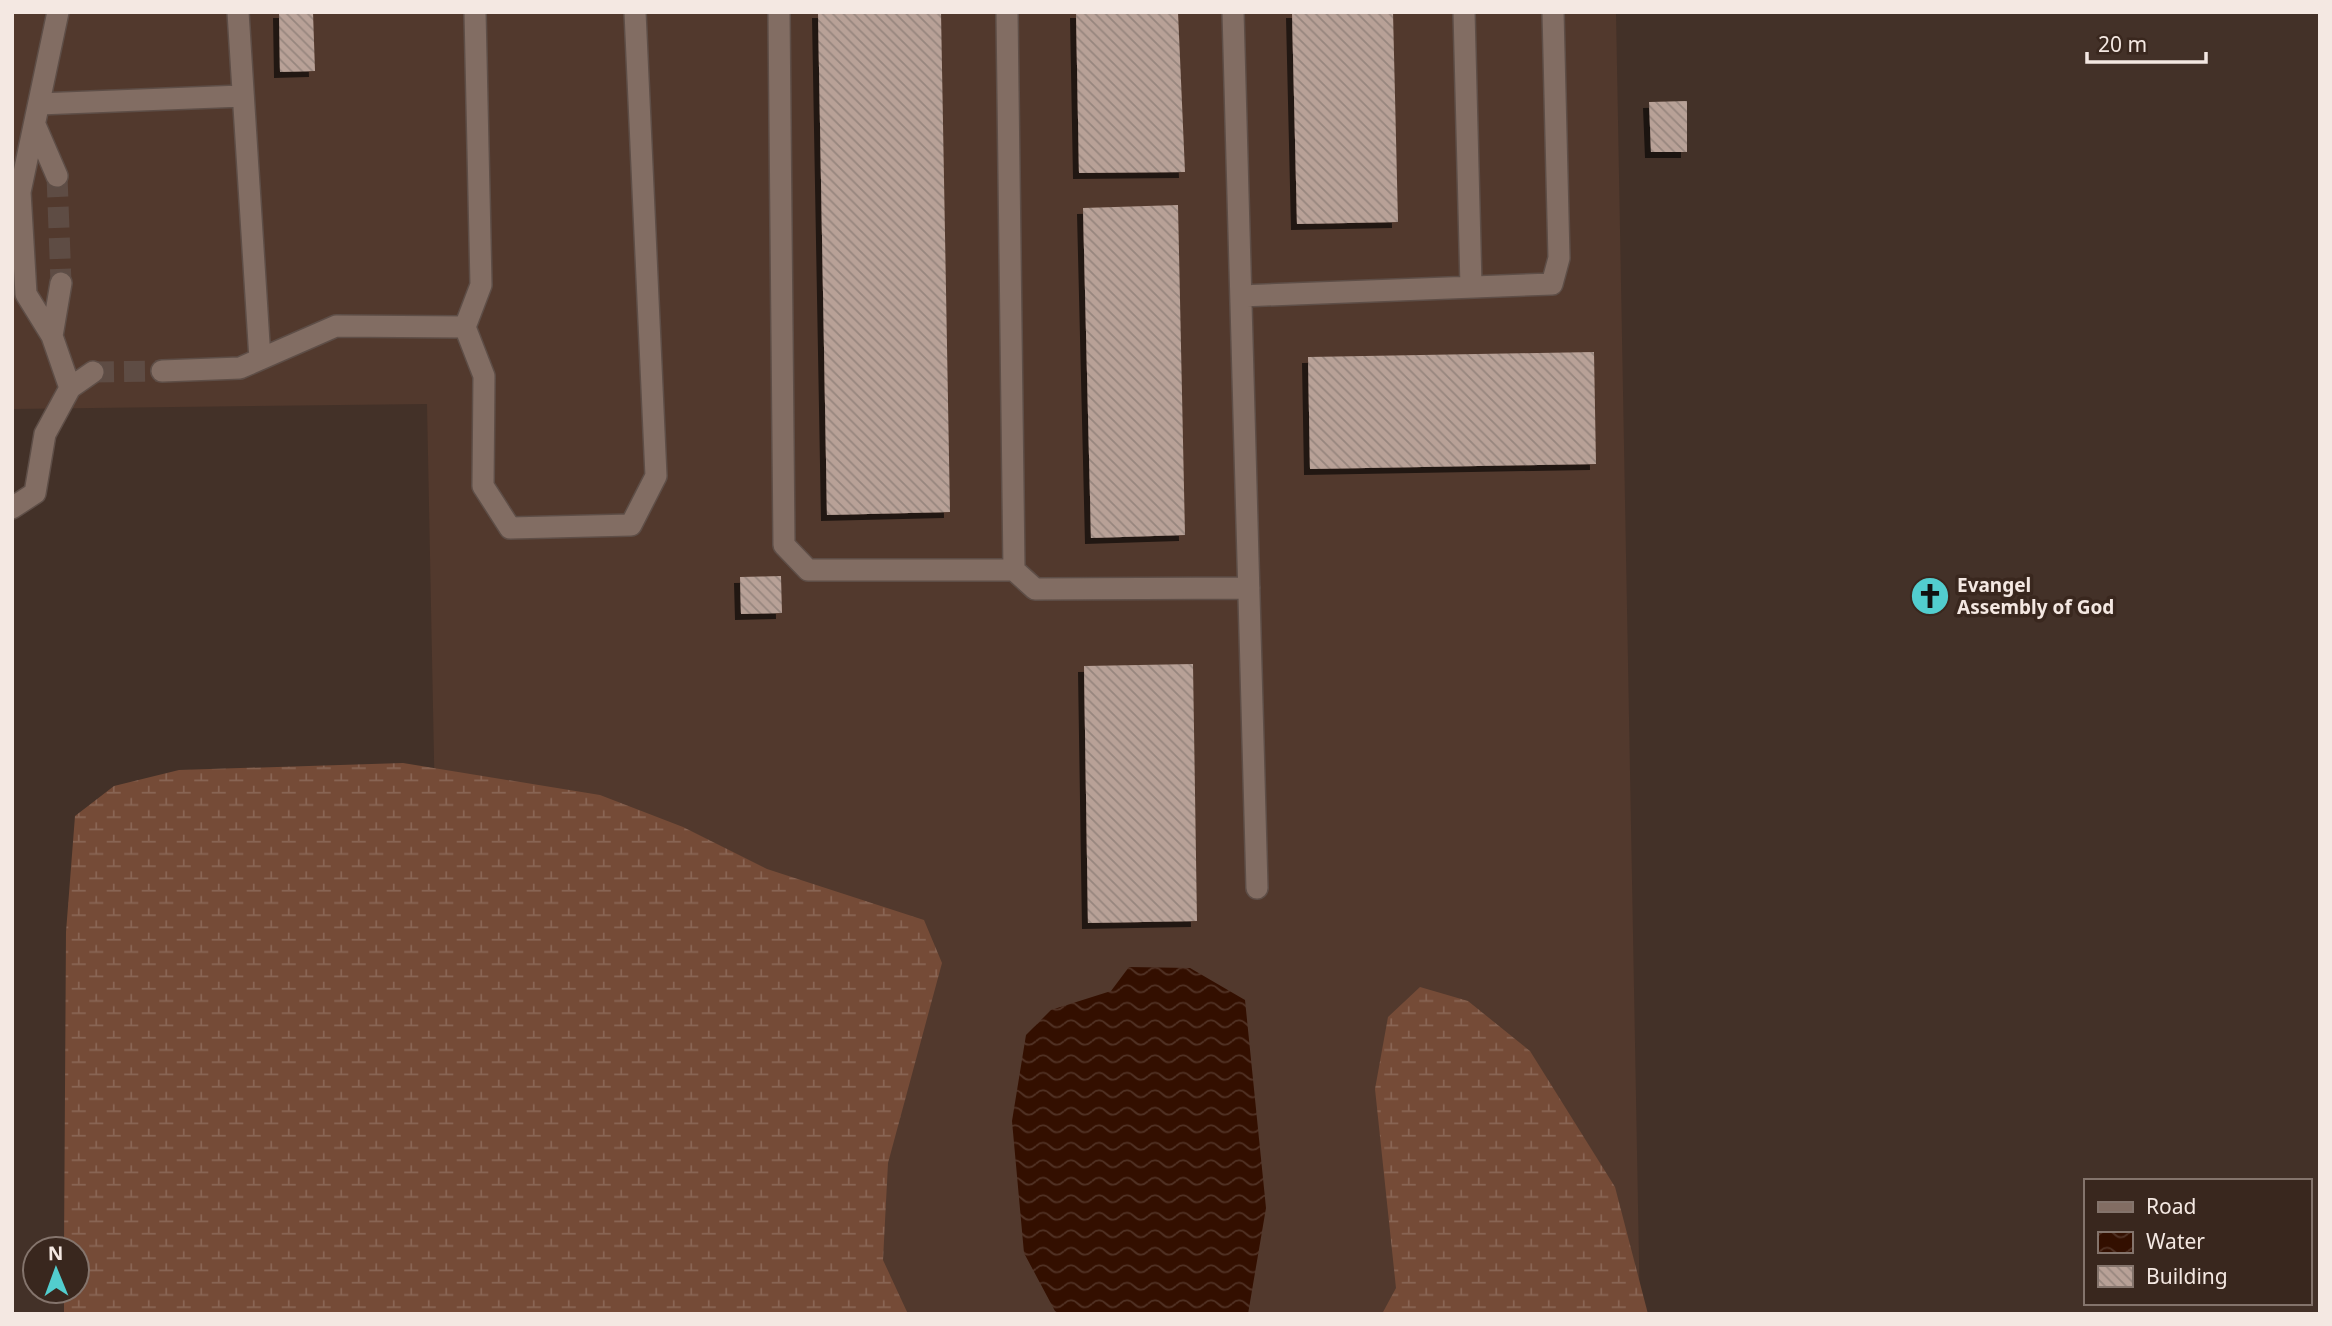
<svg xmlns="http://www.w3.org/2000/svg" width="2332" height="1326" viewBox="0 0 2332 1326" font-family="'Noto Sans',sans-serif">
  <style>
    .built { fill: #52392d }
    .wetland { fill: url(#wetland-marsh) }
    .water { fill: url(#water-waves) }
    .building { fill: url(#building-back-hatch); filter: url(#shadow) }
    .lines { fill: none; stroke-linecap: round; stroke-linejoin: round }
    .minor-tunnel { stroke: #5e4c44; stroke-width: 21; stroke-dasharray: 21 10; stroke-linecap: butt }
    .minor-casing { stroke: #5e4e47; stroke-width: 24 }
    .minor { stroke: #826d63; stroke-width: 21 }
    .labels { text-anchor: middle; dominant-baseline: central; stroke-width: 7; stroke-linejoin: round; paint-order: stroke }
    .poi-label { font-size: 19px; font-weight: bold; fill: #f4e8e2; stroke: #39271e; text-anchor: start }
  </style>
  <defs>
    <pattern id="wetland-marsh" width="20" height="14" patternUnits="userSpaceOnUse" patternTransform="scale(1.75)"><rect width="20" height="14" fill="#754b37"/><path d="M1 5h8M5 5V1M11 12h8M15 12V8" fill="none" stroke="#896554"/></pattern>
    <pattern id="water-waves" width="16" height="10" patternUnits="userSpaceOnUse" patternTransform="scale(1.75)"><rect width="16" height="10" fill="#330f00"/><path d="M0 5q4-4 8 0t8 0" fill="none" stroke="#513225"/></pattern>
    <pattern id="building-back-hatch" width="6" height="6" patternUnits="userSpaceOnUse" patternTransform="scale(1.75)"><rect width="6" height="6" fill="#b8a197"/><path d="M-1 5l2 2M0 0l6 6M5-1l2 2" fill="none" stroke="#97867e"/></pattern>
    <filter id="shadow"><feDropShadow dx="-6" dy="6" stdDeviation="0" flood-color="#0009"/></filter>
  </defs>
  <rect width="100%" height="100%" fill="#433128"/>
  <path class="built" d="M12,12H1616L1640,1314H445L427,404L12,409Z"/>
  <path class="wetland" d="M403,763L600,795L683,827L767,869L924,920L942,963L888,1163L883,1260L908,1314H64V1291H77V1249H64L66,932L75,816L114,786L179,770Z
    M1420,987L1468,1001L1530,1051L1615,1187L1648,1314H1382L1396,1288L1375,1089L1388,1017Z"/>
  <path class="water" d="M1129,967L1190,968L1245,1000L1266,1208L1248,1314H1060L1055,1311L1024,1253L1012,1121L1026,1035L1051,1010L1111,991Z"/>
  <path class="building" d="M279,12H313L315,71L280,72Z
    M818,12H941L950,512L827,515Z
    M1076,12H1178L1185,172L1079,173Z
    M1292,12H1393L1398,222L1297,224Z
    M1687,101V152H1651L1649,102Z
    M1178,205L1185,535L1091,538L1083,208Z
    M1594,352L1596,464L1310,469L1308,357Z
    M781,576L782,613L741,614L740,577Z
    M1193,664L1197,921L1088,923L1084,666Z"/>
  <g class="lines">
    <path class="minor-tunnel" d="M57,176L61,283
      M93,372L162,371"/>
    <g class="minor-casing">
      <path id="minor" d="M58,12L20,192L26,294L52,336L70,388
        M238,12L260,359
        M779,12L784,545L808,570H1014
        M1007,12L1014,570L1035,589L1249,588
        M1233,12L1257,888
        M1464,12L1471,286
        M39,104L242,96
        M35,125L57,176
        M1241,296L1552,284L1559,258L1553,12
        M465,327L481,285L475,12
        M52,336L61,283
        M162,371L240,368L336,326L465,327L484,376L483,486L510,528L631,525L656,476L635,12
        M12,508L35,493L45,434L70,388L93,372"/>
    </g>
    <use href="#minor" class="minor"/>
  </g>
  <defs>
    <g id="church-disc" transform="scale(2.0125)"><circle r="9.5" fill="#52cdce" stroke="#39271e"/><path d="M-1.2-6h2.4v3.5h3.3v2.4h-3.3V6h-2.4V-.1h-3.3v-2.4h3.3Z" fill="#111"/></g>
  </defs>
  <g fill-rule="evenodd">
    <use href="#church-disc" x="1930" y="596"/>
  </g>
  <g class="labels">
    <g class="poi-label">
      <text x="1957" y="585">Evangel<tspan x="1957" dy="22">Assembly of God</tspan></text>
    </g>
  </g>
  <rect width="2332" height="1326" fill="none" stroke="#f4e8e2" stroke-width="28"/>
  <rect x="2084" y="1179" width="228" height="126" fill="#39271e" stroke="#84746c" stroke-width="2"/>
  <rect x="2098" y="1202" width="35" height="10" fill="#826d63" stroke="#84746c" stroke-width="2"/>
  <text x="2146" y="1214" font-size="21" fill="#f4e8e2">Road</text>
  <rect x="2098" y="1232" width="35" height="21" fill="url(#water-waves)" stroke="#84746c" stroke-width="2"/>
  <text x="2146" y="1249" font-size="21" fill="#f4e8e2">Water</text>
  <rect x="2098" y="1266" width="35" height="21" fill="url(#building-back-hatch)" stroke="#84746c" stroke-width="2"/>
  <text x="2146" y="1284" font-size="21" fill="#f4e8e2">Building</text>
  <g transform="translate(56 1270) rotate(359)"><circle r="33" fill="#39271e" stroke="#84746c" stroke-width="2"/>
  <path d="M0-5L12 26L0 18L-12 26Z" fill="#52cdce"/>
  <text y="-10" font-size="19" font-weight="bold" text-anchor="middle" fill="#f4e8e2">N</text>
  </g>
  <path d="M2087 52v10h119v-10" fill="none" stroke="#f4e8e2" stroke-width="3.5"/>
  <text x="2098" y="52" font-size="21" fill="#f4e8e2" stroke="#39271e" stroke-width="5" paint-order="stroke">20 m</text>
</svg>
